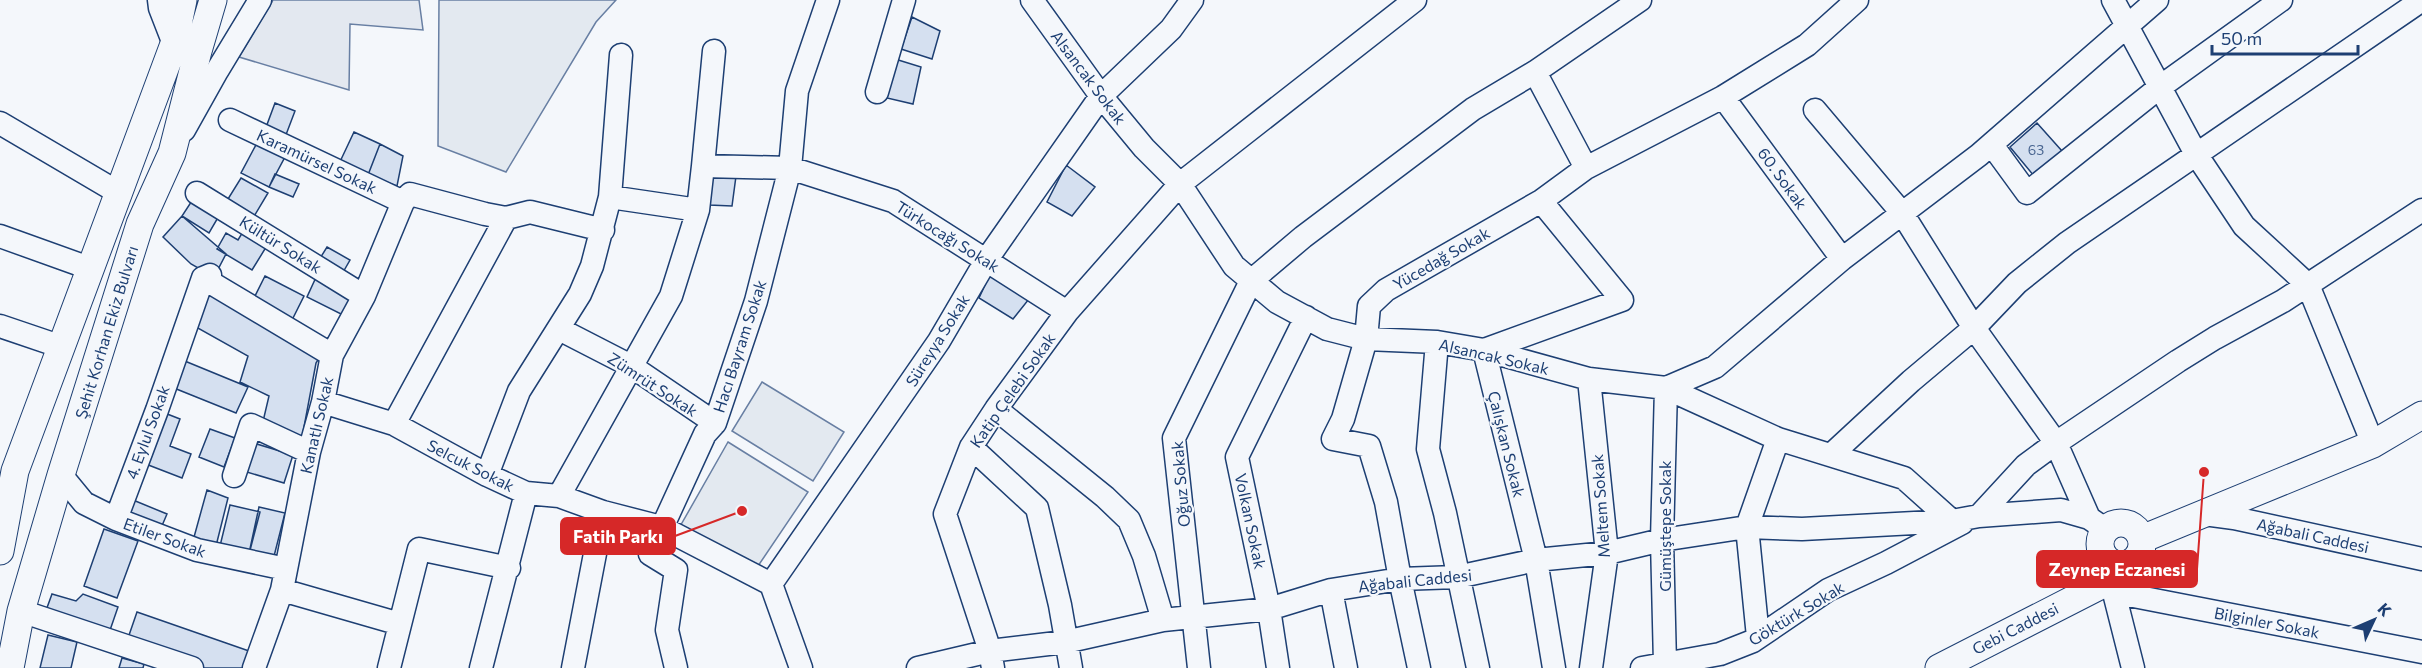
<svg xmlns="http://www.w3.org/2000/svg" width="2422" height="668" viewBox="0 0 2422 668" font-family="Commissioner,sans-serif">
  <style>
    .green { fill: #e3e9f0; stroke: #687fa3; stroke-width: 1.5 }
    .parking { fill: #e3e8f0; stroke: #687fa3; stroke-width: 1.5 }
    .building { fill: #d5e0f0; stroke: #1d3f73; stroke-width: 1.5 }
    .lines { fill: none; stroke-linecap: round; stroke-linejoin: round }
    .minor-casing { stroke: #1d3f73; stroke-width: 25 }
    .major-casing { stroke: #1d3f73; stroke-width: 29 }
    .minor { stroke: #f4f7fb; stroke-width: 22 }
    .major { stroke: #f4f7fb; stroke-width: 27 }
    .labels { text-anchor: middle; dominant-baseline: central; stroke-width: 4.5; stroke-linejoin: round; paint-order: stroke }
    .number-label { font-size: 14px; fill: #4b6792 }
    .street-label { font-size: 16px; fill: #1d3f73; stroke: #f4f7fb }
    .leader { fill: none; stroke: #d62828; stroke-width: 2 }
    .callout-dot { fill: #d62828; stroke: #f4f7fb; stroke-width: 2 }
    .callout { fill: #d62828; stroke: #d62828; stroke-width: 2 }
    .callout-label { font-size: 18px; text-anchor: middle; font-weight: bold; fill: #fff }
  </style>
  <rect width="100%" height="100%" fill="#f4f7fb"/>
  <path class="green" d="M439,0H616L596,22L506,172L438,146Z
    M762,382L844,432L813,481L732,431Z
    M728,442L808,492L756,569L678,530Z"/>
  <path class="parking" d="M273,0H419L423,30L350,24L349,90L239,57Z"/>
  <path class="building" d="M912,17L940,31L932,59L901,49Z
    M895,59L921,67L913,104L887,98Z
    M275,103L295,111L284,140L265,130Z
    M2037,123L2062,151L2035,177L2010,147Z
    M354,132L380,144L366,180L337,168Z
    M258,141L286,155L269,187L241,173Z
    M380,144L403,156L397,186L368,175Z
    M1066,165L1095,187L1072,216L1047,202Z
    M708,171L736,176L732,206L709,205Z
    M275,174L299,184L293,197L269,187Z
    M241,178L268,193L250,223L223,207Z
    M197,193L223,209L209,233L182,216Z
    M182,216L226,254L214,277L191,264L163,237Z
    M244,230L268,244L252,270L217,249L226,233L238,240Z
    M327,247L350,260L342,274L319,260Z
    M991,272L1029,299L1013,319L979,298Z
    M318,273L354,291L343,315L307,297Z
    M265,276L304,296L290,324L251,304Z
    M206,284L321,355L316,363L301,443L261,430L269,396L240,382L248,356L187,322Z
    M175,357L248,387L236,413L164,384Z
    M157,410L180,419L170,446L191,454L182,478L138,461Z
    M210,429L235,438L224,467L199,457Z
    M247,441L293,455L284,483L240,470Z
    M207,490L228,498L214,554L191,548Z
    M133,500L167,514L158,535L124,522Z
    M230,505L260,512L248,558L219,550Z
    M259,507L285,513L272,564L248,558Z
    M104,529L138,541L117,598L84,586Z
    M52,594L76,601L83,594L118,607L108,636L44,616Z
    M137,612L249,651L243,668H202L127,641Z
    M48,635L77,642L71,668H40Z
    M122,658L144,664L143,668H119Z"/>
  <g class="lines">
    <g class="minor-casing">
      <path id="minor" d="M159,0L160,8L174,44
        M1032,0L1101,96L1144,148L1180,184L1234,266L1277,302L1327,329L1366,339L1437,342L1484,350L1589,379L1666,388L1778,439L1904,478L1952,521L1979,516L2061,510L2089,518
        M2113,0L2196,154L2244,226L2308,285L2373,444
        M1535,72L1586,168
        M877,92L904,0
        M1723,97L1842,259
        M1815,110L1902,213L1974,328L2056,443L2089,518L2105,529
        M230,120L403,202
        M0,123L119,193
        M184,130L217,71L260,0
        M1992,145L2027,193L2160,87L2281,0
        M703,166L714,51
        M197,193L364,296
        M610,197L698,210L703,166L790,168L893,201L1067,312
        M1541,201L1622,300L1484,350L1536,560L1554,668
        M0,236L89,268
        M210,275L203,278L332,355
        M0,326L62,347
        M559,329L631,366L715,423
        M1437,342L1428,449L1445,513L1478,668
        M1589,379L1607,553L1591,668
        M323,402L394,424L487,475L526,493L559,496L603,512L661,527L771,584L801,668
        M996,409L1105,497L1129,520L1144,556L1163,620
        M394,424L506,218
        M971,447L1037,508L1060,605L1071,668
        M1831,455L1911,381L1974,328L2017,283L2067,243L2422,0
        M61,475L84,503L116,519L157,410L203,278
        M487,475L519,391L580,294L592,266L610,197L621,55
        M234,476L251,425L309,452
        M559,496L671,296L698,210
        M2204,514L2234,518L2422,559
        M1979,516L2026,465L2056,443L2178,361L2215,338L2283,301L2422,210
        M116,519L197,550L286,569
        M2111,581L2133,668
        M771,584L939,341L987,259L1101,96L1171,29L1192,0
        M282,590L400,624
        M1331,590L1346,668
        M2113,592L2422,652
        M21,611L192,668
        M1758,637L1747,527L1778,439
        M1665,664L1662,540L1666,388L1715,367L1842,259L1979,155L2157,0
        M254,668L282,590L309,452L323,402L332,355L364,296L403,202L410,194L485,214L506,218L530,212L603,230
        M389,668L419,549L509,568
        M481,668L526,493
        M573,668L603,512
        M676,668L667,630L676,570L650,554L705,434L715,423L756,301L790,168L797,91L828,0
        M918,668L990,651L1065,642L1163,620L1269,609L1331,590L1400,579L1457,577L1536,560L1607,553L1662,540L1747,527L1802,529L1952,521
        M993,668L990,651L945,514L971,447L996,409L1067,312L1180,184L1415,0
        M1199,668L1174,438L1251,281L1303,237L1473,109L1535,72L1640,0
        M1278,668L1269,609L1237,457L1306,317
        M1419,668L1400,579L1386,502L1369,446L1333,439L1343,419L1366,339L1369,306L1386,290L1541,201L1586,168L1723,97L1807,45L1857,0
        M1642,668L1720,654L1753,641L1828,590L1886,563L1962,523"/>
    </g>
    <g class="major-casing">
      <path id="major" d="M2100 544a21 21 0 1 1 42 0a21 21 0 1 1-42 0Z
        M2142,539L2373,444L2422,415
        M0,551L15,471L174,44L183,0
        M10,668L21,611L61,475L140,224L172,153L198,51L213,0
        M1939,668L2111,580L2115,565"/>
    </g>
    <use href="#minor" class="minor"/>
    <use href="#major" class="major"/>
  </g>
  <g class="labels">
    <g class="number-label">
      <text x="2036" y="149">63</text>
    </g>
    <g class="street-label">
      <text transform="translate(1089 77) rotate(53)">Alsancak Sokak</text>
      <text transform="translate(317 161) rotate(25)">Karamürsel Sokak</text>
      <text transform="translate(1783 178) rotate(54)">60. Sokak</text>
      <text transform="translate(948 236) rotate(32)">Türkocağı Sokak</text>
      <text transform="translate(281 244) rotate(32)">Kültür Sokak</text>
      <text transform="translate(1441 258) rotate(-30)">Yücedağ Sokak</text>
      <text transform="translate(106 332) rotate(-73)">Şehit Korhan Ekiz Bulvarı</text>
      <text transform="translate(937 340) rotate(-58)">Süreyya Sokak</text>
      <text transform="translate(739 346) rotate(-72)">Hacı Bayram Sokak</text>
      <text transform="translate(1494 356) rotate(13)">Alsancak Sokak</text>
      <text transform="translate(653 384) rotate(33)">Zümrüt Sokak</text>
      <text transform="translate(1012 390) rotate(-55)">Katip Çelebi Sokak</text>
      <text transform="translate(316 425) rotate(-77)">Kanatlı Sokak</text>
      <text transform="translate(147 432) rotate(-70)">4. Eylul Sokak</text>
      <text transform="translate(1507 444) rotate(76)">Çalışkan Sokak</text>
      <text transform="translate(471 465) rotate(27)">Selcuk Sokak</text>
      <text transform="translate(1180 484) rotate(-95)">Oğuz Sokak</text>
      <text transform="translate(1600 506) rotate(-94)">Meltem Sokak</text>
      <text transform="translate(1251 521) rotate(78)">Volkan Sokak</text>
      <text transform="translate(1664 526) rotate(-90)">Gümüştepe Sokak</text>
      <text transform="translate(2313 535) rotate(12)">Ağabali Caddesi</text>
      <text transform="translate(165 537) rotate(20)">Etiler Sokak</text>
      <text transform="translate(1415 580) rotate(-6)">Ağabali Caddesi</text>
      <text transform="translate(1796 613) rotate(-31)">Göktürk Sokak</text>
      <text transform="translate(2267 622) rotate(11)">Bilginler Sokak</text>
      <text transform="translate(2015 628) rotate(-27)">Gebi Caddesi</text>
    </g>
  </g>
  <path class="leader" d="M742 511L675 536M2204 472L2197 569"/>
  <g class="callout-dot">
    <circle cx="742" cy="511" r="6"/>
    <circle cx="2204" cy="472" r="6"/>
  </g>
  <g class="callout">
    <rect x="561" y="518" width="114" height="36" rx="6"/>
    <rect x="2037" y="551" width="160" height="36" rx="6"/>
  </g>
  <g class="callout-label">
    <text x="618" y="543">Fatih Parkı</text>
    <text x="2117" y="576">Zeynep Eczanesi</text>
  </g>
  <g transform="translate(2374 620) rotate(46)" stroke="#f4f7fb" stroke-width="4.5" paint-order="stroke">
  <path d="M0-4.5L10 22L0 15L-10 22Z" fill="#1d3f73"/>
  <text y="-9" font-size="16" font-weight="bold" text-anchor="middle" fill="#1d3f73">K</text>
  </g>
  <path d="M2212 45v9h146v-9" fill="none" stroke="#1d3f73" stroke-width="3"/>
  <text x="2221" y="45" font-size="18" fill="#1d3f73" stroke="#f4f7fb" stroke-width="4.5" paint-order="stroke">50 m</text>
</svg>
